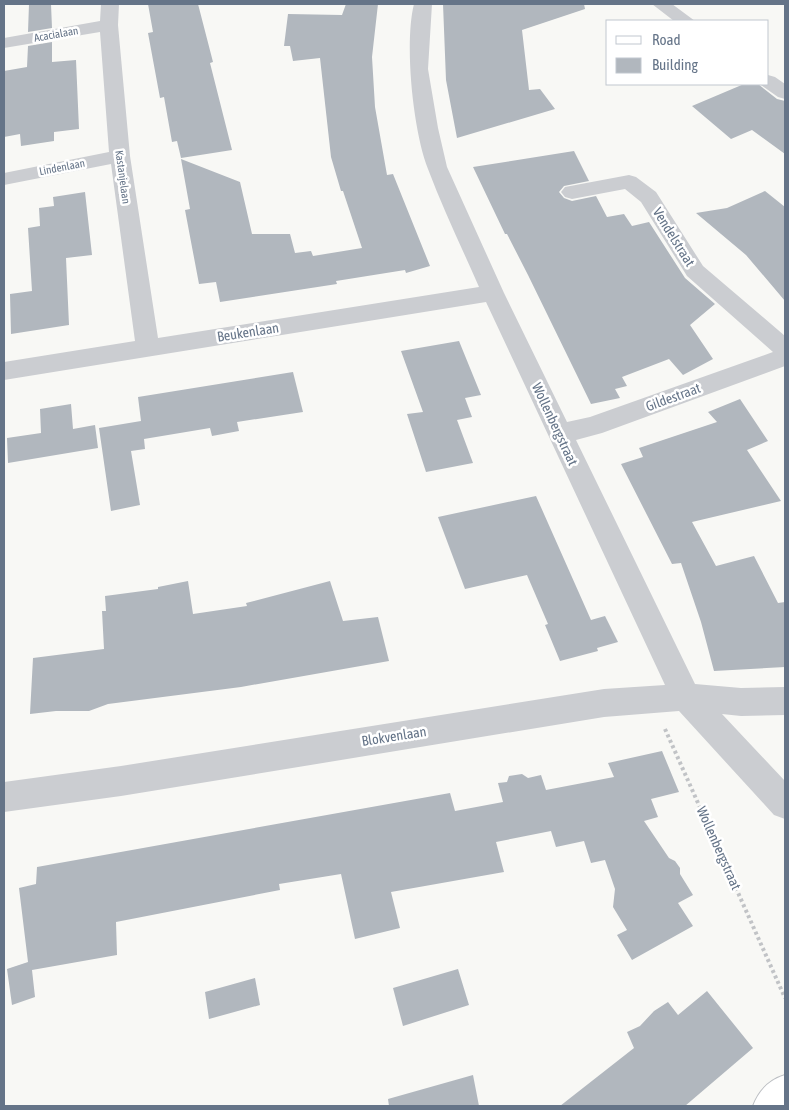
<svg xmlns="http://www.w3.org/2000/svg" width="789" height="1110" viewBox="0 0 789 1110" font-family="'Asap Condensed',sans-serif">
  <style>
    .building { fill: #b1b7be }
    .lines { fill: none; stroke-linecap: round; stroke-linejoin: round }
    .major-casing { stroke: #bbbec2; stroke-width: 2 }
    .path { stroke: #c1c3c6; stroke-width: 4; stroke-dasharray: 3 3; stroke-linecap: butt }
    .minor { fill: #cbcdd1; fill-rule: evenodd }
    .major { fill: #fff; fill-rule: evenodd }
    .labels { text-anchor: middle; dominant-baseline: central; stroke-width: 5; stroke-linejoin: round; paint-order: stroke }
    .far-street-label { font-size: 11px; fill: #657488; stroke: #fff }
    .street-label { font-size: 14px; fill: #657488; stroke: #fff }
  </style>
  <rect width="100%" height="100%" fill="#f8f8f5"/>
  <path class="building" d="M29,4H51L52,28L28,32Z
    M148,4H198L213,62L210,63L232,150L181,158L177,141L172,142L164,97L160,98L148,33L153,32Z
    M346,4H378L372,57L375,107L387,175L393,174L430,266L406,273L405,270L336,281L337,284L220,302L216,282L199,284L185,210L190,209L181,159L240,182L252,234H290L295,253L311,251L313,256L362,248L343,191H341L331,157L320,58L293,61L290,46H284L288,14L342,15Z
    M443,4H584L585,9L522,30L529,90L540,89L555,109L457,138L446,80Z
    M52,42V62L76,60L79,129L54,132V141L21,146L20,134L4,137V71L27,67L28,46Z
    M744,84H758L777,99L785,101V154L752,130L731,139L692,106Z
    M574,151L589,181L564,186L559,192L564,198L572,201L596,196L607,217L624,214L632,226L649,222L685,278L715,304L690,325L713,359L683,375L669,359L622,377L627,386L615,389L620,398L591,404L528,275L507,234H505L473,167Z
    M765,191L785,207V301L746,255L696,213L727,208Z
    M85,192L92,255L66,258L69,325L11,334L10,294L32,291L28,228L40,226L39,208L54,206L53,197Z
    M459,341L481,395L465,398L472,417L457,420L473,463L426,472L407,414L423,412L401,351Z
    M293,372L303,412L237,422L239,431L212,436L210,428L144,439L145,449L131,451L140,505L111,511L99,428L141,421L138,397Z
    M740,399L768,441L747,450L781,501L692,522L716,566L754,556L778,603L785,602V667L714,671L701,622L681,563L672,564L621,464L643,457L639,448L717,422L708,412Z
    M71,404L73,429L95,425L98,448L8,463L7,438L41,433L40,409Z
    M536,496L591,620L605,616L618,642L597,648L598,651L560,661L545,625L548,624L527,575L465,589L438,517Z
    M188,581L193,614L247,606L246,603L330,581L343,621L378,617L389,661L241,687L108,704L89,711H56L30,714L33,658L104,649L102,611H106L105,596L158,589V587Z
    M662,751L679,792L651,799L658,817L644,821L669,858L675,861L680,868V874L693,895L678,903L693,926L632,960L617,935L627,930L613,907L615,889L605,860L591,863L584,841L556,847L551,831L496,842L504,872L391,892L400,928L355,939L341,874L279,884L280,890L116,922L117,955L32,970L35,997L12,1005L7,969L28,962L19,888L36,884L37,867L450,793L455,811L503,802L498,783L507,782L509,776L522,774L528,778L541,775L546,790L614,777L608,763Z
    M458,969L469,1005L403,1026L393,988Z
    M255,978L260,1005L209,1019L205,992Z
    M707,991L753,1048L685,1106H560L634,1048L627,1032L640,1026L654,1011L668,1002L678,1015Z
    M473,1075L479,1106H389L388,1099Z"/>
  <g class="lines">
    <g class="major-casing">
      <path id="major" d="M785,1075V1106H753C759,1090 769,1080 785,1075Z"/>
    </g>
    <path class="path" d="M665,729L785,998"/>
    <path class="minor" d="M101,4H119L118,25L130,156L158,338L479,287C462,248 443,209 428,169C413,131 404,43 414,4H432L428,69L438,128L447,167L504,293L567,422L590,417L773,352L687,276L641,202L625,189L572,199L565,197L561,192L565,187L629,175L636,177L656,192L703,266L785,336V366L602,433L576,440L695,684L741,688L785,687V715L741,716L722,714L785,781V819L774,815L679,711L604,717L121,796L4,812V782L121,766L604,689L665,685L486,302L4,380V362L135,341L111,164L4,185V173L109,152L100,32L4,48V38L100,21Z
      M652,4H672L695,21H674Z
      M768,75L775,77L785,84V99L778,97L761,85L760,84H768Z"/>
    <use href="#major" class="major"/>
  </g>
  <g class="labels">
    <g class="far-street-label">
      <text transform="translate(56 34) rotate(-10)">Acacialaan</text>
      <text transform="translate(62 167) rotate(-11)">Lindenlaan</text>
      <text transform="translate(123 177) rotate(82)">Kastanjelaan</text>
    </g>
    <g class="street-label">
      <text transform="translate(674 237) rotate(58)">Vendelstraat</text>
      <text transform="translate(248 332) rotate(-9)">Beukenlaan</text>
      <text transform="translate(673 397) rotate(-20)">Gildestraat</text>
      <text transform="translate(555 424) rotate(65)">Wollenbergstraat</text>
      <text transform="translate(394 736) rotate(-9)">Blokvenlaan</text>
      <text transform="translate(719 848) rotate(66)">Wollenbergstraat</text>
    </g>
  </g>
  <rect width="789" height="1110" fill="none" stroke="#657488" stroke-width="10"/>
  <rect x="606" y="20" width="162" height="65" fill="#ffffff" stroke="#c1c7cf"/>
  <rect x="616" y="36" width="25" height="8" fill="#ffffff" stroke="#c1c7cf"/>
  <text x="652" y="45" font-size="15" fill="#657488">Road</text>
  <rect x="616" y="58" width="25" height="15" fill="#b1b7be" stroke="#c1c7cf"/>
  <text x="652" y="70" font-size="15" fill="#657488">Building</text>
</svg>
